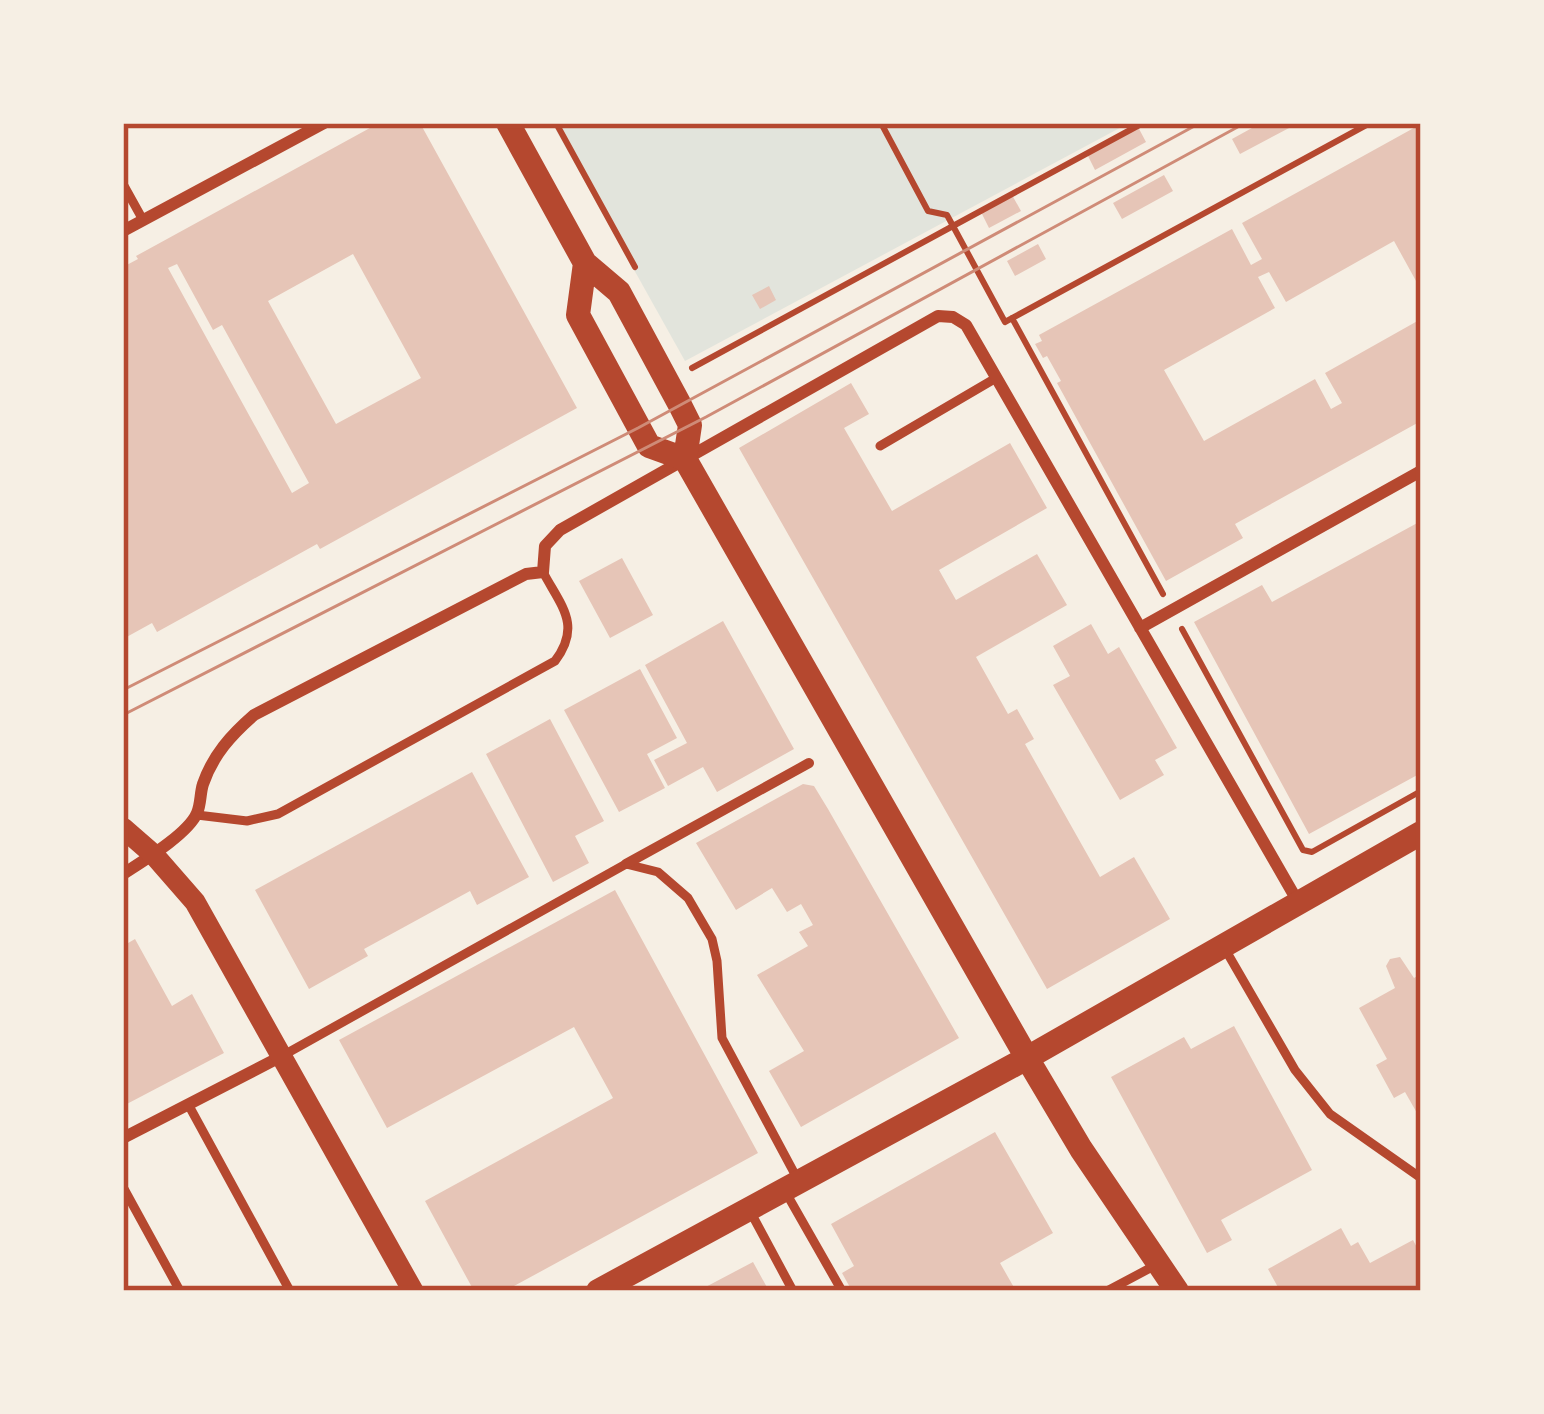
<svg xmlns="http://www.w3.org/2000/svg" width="1544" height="1414" viewBox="0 0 1544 1414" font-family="'DejaVu Sans',sans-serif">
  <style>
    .green { fill: #e2e4dc }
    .building { fill: #e6c5b7; fill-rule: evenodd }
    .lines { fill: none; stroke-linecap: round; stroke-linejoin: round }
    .path { stroke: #b5482f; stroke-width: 6 }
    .service { stroke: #b5482f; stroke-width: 9 }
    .pedestrian { stroke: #b5482f; stroke-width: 10 }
    .minor { stroke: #b5482f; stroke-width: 12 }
    .tertiary { stroke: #b5482f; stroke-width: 21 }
    .secondary { stroke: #b5482f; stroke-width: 24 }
    .tram { stroke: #cf8b77; stroke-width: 3 }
    .neatline { fill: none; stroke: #b5482f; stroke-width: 4.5 }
  </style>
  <rect width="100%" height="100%" fill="#f6efe4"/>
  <path class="green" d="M552,123H1129L685,361Z"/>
  <path class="building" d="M379,123H420L577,408L320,549L317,544L157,632L152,623L123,639V267L138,259L136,256ZM353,254L421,378L336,424L268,301ZM177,264L213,330L222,325L309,483L292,493L168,268Z
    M1261,123H1289L1291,127L1240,154L1232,139Z
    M1421,124V290L1394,241L1286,302L1269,272L1258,277L1275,308L1164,370L1204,441L1315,379L1331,409L1342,403L1325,373L1421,319V421L1235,524L1243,538L1166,581L1057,383L1061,381L1047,356L1043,358L1035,344L1042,341L1039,335L1232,229L1251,265L1262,259L1242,223Z
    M1138,127L1146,142L1095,170L1087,154Z
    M1164,175L1173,191L1122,219L1113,203Z
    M1012,195L1021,211L989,228L981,212Z
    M1038,244L1046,259L1015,276L1007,261Z
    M769,286L776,300L760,309L752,295Z
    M851,383L869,414L844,428L892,511L1010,443L1047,508L939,570L956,600L1037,554L1067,605L976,657L1008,714L1017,709L1034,739L1025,744L1100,877L1134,857L1170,919L1047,989L739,448Z
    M1421,521V773L1309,834L1194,622L1262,585L1272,602Z
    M622,558L653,615L610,638L579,581Z
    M723,621L794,749L717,792L703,767L668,786L654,760L687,743L645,665Z
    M1091,624L1108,654L1119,647L1177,748L1155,760L1164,775L1120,800L1053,685L1070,676L1053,646Z
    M640,669L677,738L647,754L665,788L619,812L564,710Z
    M550,719L604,821L575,836L589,863L553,882L486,754Z
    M472,772L529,877L477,905L470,891L364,949L368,956L309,989L255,890Z
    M803,784L814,786L828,809L959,1038L801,1127L769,1071L804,1051L757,975L808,946L799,932L813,925L801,904L787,912L772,888L736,910L696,843Z
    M615,890L758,1153L505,1291H474L425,1201L613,1098L574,1027L387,1128L339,1040Z
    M135,939L172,1006L192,994L224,1053L123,1106V946Z
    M1400,957L1414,978L1421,974V1120L1405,1092L1394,1098L1376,1065L1387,1059L1359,1008L1395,988L1386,966L1390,959Z
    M1234,1026L1312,1170L1221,1220L1232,1240L1207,1253L1111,1077L1184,1037L1191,1049Z
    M995,1132L1053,1233L1000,1263L1016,1291H852L842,1273L854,1266L831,1224Z
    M1341,1228L1351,1246L1358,1242L1370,1263L1413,1240L1421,1255V1291H1280L1268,1269Z
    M753,1262L769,1291H698Z"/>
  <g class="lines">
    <path class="path" d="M556,123L635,267
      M1143,123L953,226L1005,322L1370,123
      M1012,318L1163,594
      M692,368L953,226L947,215L928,211L881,123
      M1182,629L1303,850L1312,852L1421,791"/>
    <path class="service" d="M123,184L143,220
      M880,446L996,378
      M197,815L247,821L278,814L555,661C582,625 561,606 543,572
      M1225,949L1295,1070L1330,1114L1421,1178
      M282,1056L626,864L658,872L688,898L712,939L717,961L722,1038L798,1180
      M188,1104L290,1291
      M123,1187L180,1291
      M785,1191L842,1291
      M750,1211L793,1291
      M1107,1291L1154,1266"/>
    <path class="pedestrian" d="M626,864L809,763"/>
    <path class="minor" d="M123,231L324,123
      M1140,628L1421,471
      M123,874C143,861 188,834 197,813C201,804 200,793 203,784C213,755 231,735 254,715L526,574L543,572L545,546L560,530L938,316L953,317L966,325L1298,902
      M123,1138L282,1056"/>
    <path class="tertiary" d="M123,828L154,855L195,902L413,1291"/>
    <path class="secondary" d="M508,123L585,263L619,292L680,405L690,425L685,459L1027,1058L1081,1149L1177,1291
      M585,263L578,315L649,446L685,459
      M598,1291L1027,1058L1421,833"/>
    <path class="tram" d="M123,690L638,428L1200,123
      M123,715L706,417L1245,123"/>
  </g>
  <rect width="1544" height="1414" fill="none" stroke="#f6efe4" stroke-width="252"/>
  <rect x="126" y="126" width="1292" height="1162" class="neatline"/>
</svg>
